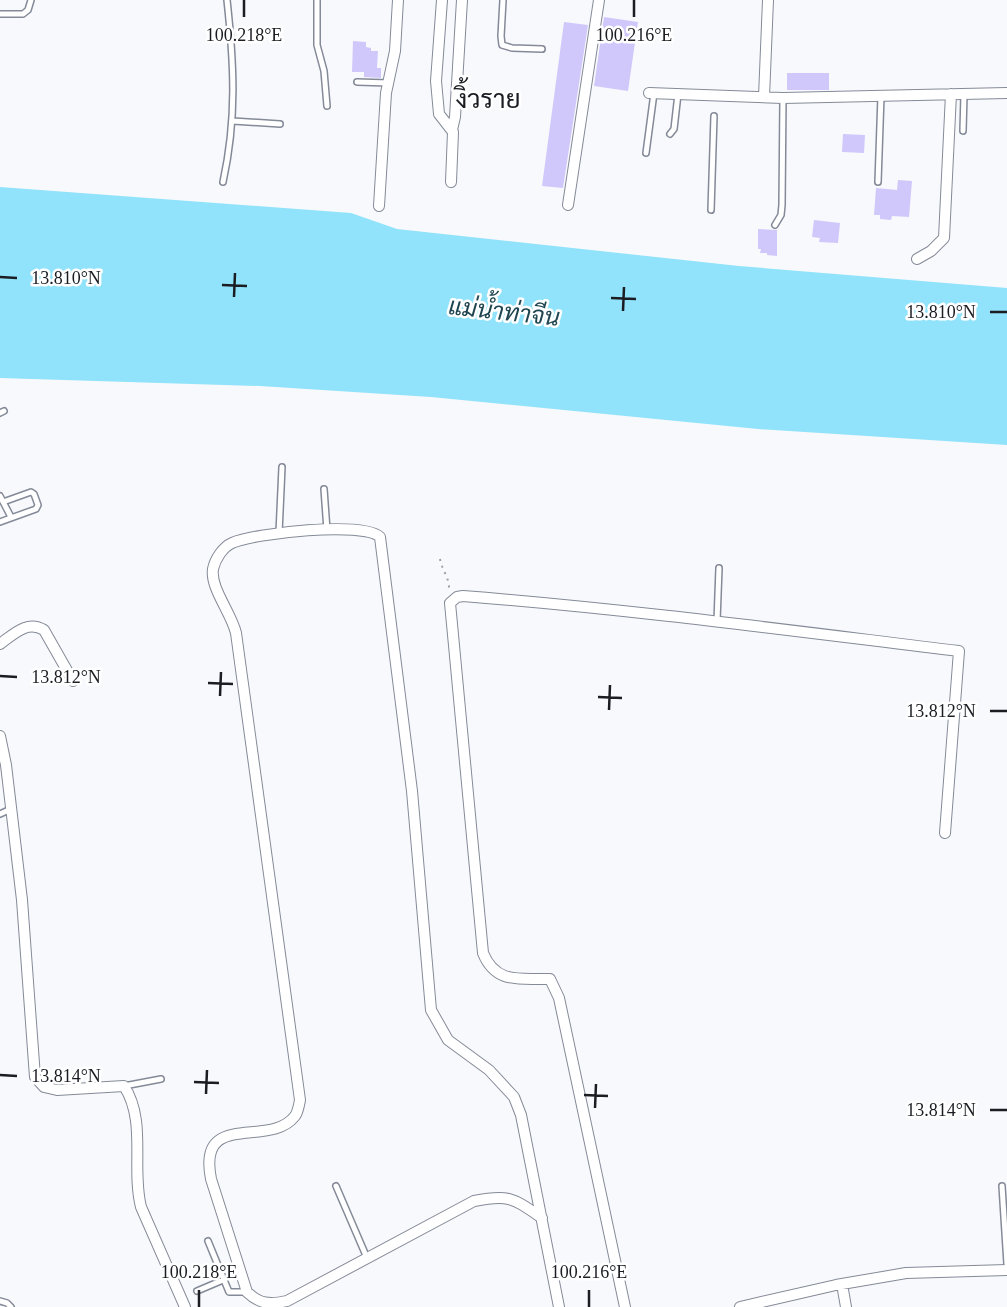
<svg xmlns="http://www.w3.org/2000/svg" width="1007" height="1307" viewBox="0 0 1007 1307" font-family="'Times New Roman',Sarabun,serif">
  <style>
    .water { fill: #90e3fa }
    .building { fill: #d0c8fb }
    .lines { fill: none; stroke-linecap: round; stroke-linejoin: round }
    .service-casing { stroke: #848a98; stroke-width: 8 }
    .minor-casing { stroke: #848a98; stroke-width: 12 }
    .path { stroke: #9ea0a4; stroke-width: 2; stroke-dasharray: 2 5; stroke-linecap: butt }
    .service { stroke: #fff; stroke-width: 5 }
    .minor { stroke: #fff; stroke-width: 10 }
    .ticks { fill: none; stroke: #1b1d23; stroke-width: 2.5 }
    .labels { text-anchor: middle; dominant-baseline: central; stroke-width: 5; stroke-linejoin: round; paint-order: stroke }
    .water-label { font-size: 24px; font-style: italic; fill: #1f4650; stroke: #fff }
    .quarter-label { font-size: 26px; fill: #1b1d23; stroke: #fff }
    .ticks-label { font-size: 18px; text-anchor: middle; fill: #1b1d23; stroke: #fff; stroke-width: 5; stroke-linejoin: round; paint-order: stroke }
  </style>
  <rect width="100%" height="100%" fill="#f8f9fc"/>
  <path class="water" d="M0,187L351,213L397,229L739,266L1007,288V445L758,429L431,397L260,386L0,378Z"/>
  <path class="building" d="M604,17L638,22L628,91L594,86Z
    M564,22L588,25L563,188L542,186Z
    M353,41L366,42V47L371,48V51H378L377,68H381V78L364,77V72H352Z
    M787,73H829V90H787Z
    M843,134L865,135L864,153L842,152Z
    M898,180L912,181L909,217L892,216L891,220L880,219V215H874L876,188L897,190Z
    M814,220L840,223L838,243L819,242L820,238L812,237Z
    M758,229L777,230V256L767,255V253H760L761,249H758Z"/>
  <g class="lines">
    <g class="service-casing">
      <path id="service" d="M317,0V45L324,71L327,106
        M503,0L501,36L502,45L512,48L542,49
        M0,14H23L28,10L31,0
        M357,82L389,83
        M233,121L280,124
        M963,131L964,94
        M670,134L674,129L678,94
        M646,153L654,93
        M223,182C237,118 234,64 227,0
        M878,182L881,96
        M711,210L714,116
        M775,225L781,215L782,205L783,98
        M0,413L4,411
        M324,489L327,530
        M0,496L11,517
        M0,522L36,509L38,505L34,494L31,492L3,502
        M279,533L282,467
        M717,621L719,568
        M0,814L11,809
        M124,1086L161,1079
        M336,1186L367,1258
        M1002,1186L1007,1264
        M208,1241L229,1292H247
        M197,1291L223,1280
        M0,1301L7,1303L11,1307"/>
    </g>
    <g class="minor-casing">
      <path id="minor" d="M442,0L436,81L439,114L453,132L451,182
        M649,93L783,98L1007,93
        M764,97L768,0
        M452,130L455,117L462,0
        M568,205L599,0
        M379,206L386,93L395,51L398,0
        M917,259L931,251L944,238L951,94
        M0,644C14,634 27,620 44,630L73,681
        M0,736L6,765L22,900L35,1077L44,1087L57,1090L124,1086C147,1121 131,1168 141,1207L185,1307
        M542,1218C513,1198 509,1194 474,1201L287,1301C269,1305 260,1304 247,1292L211,1179C197,1109 270,1149 295,1116C298,1112 299,1105 300,1100L236,633C231,612 210,588 213,569C215,559 223,547 232,543C254,533 363,521 380,537L412,791L431,1010L448,1040L489,1070L514,1097L521,1115L559,1307
        M842,1284L846,1307
        M625,1307L559,998L550,979C521,978 496,985 483,953L450,603L457,597L463,596C629,609 794,631 959,651L945,833
        M740,1307L836,1285L906,1273L1007,1270"/>
    </g>
    <path class="path" d="M440,559C442,570 449,577 449,588"/>
    <use href="#service" class="service"/>
    <use href="#minor" class="minor"/>
  </g>
  <path class="ticks" d="M244,17V0M634,17V0M0,277L17,278M222,285L247,286M234,297L235,273M611,298L636,299M623,311L624,287M990,312H1007M0,676L17,677M208,683L233,684M220,696L221,672M598,697L622,698M609,710L610,685M990,711H1007M0,1075L17,1076M194,1082L219,1083M206,1094L207,1070M584,1095L608,1096M595,1108L596,1084M990,1110H1007M199,1307V1290M589,1307V1290"/>
  <g class="labels">
    <g class="water-label">
      <text transform="translate(504 312) rotate(6)">แม่น้ำท่าจีน</text>
    </g>
    <g class="quarter-label">
      <text x="488" y="99">งิ้วราย</text>
    </g>
  </g>
  <g class="ticks-label">
    <text x="244" y="41">100.218°E</text>
    <text x="634" y="41">100.216°E</text>
    <text x="66" y="284">13.810°N</text>
    <text x="941" y="318">13.810°N</text>
    <text x="66" y="683">13.812°N</text>
    <text x="941" y="717">13.812°N</text>
    <text x="66" y="1082">13.814°N</text>
    <text x="941" y="1116">13.814°N</text>
    <text x="199" y="1278">100.218°E</text>
    <text x="589" y="1278">100.216°E</text>
  </g>
</svg>
